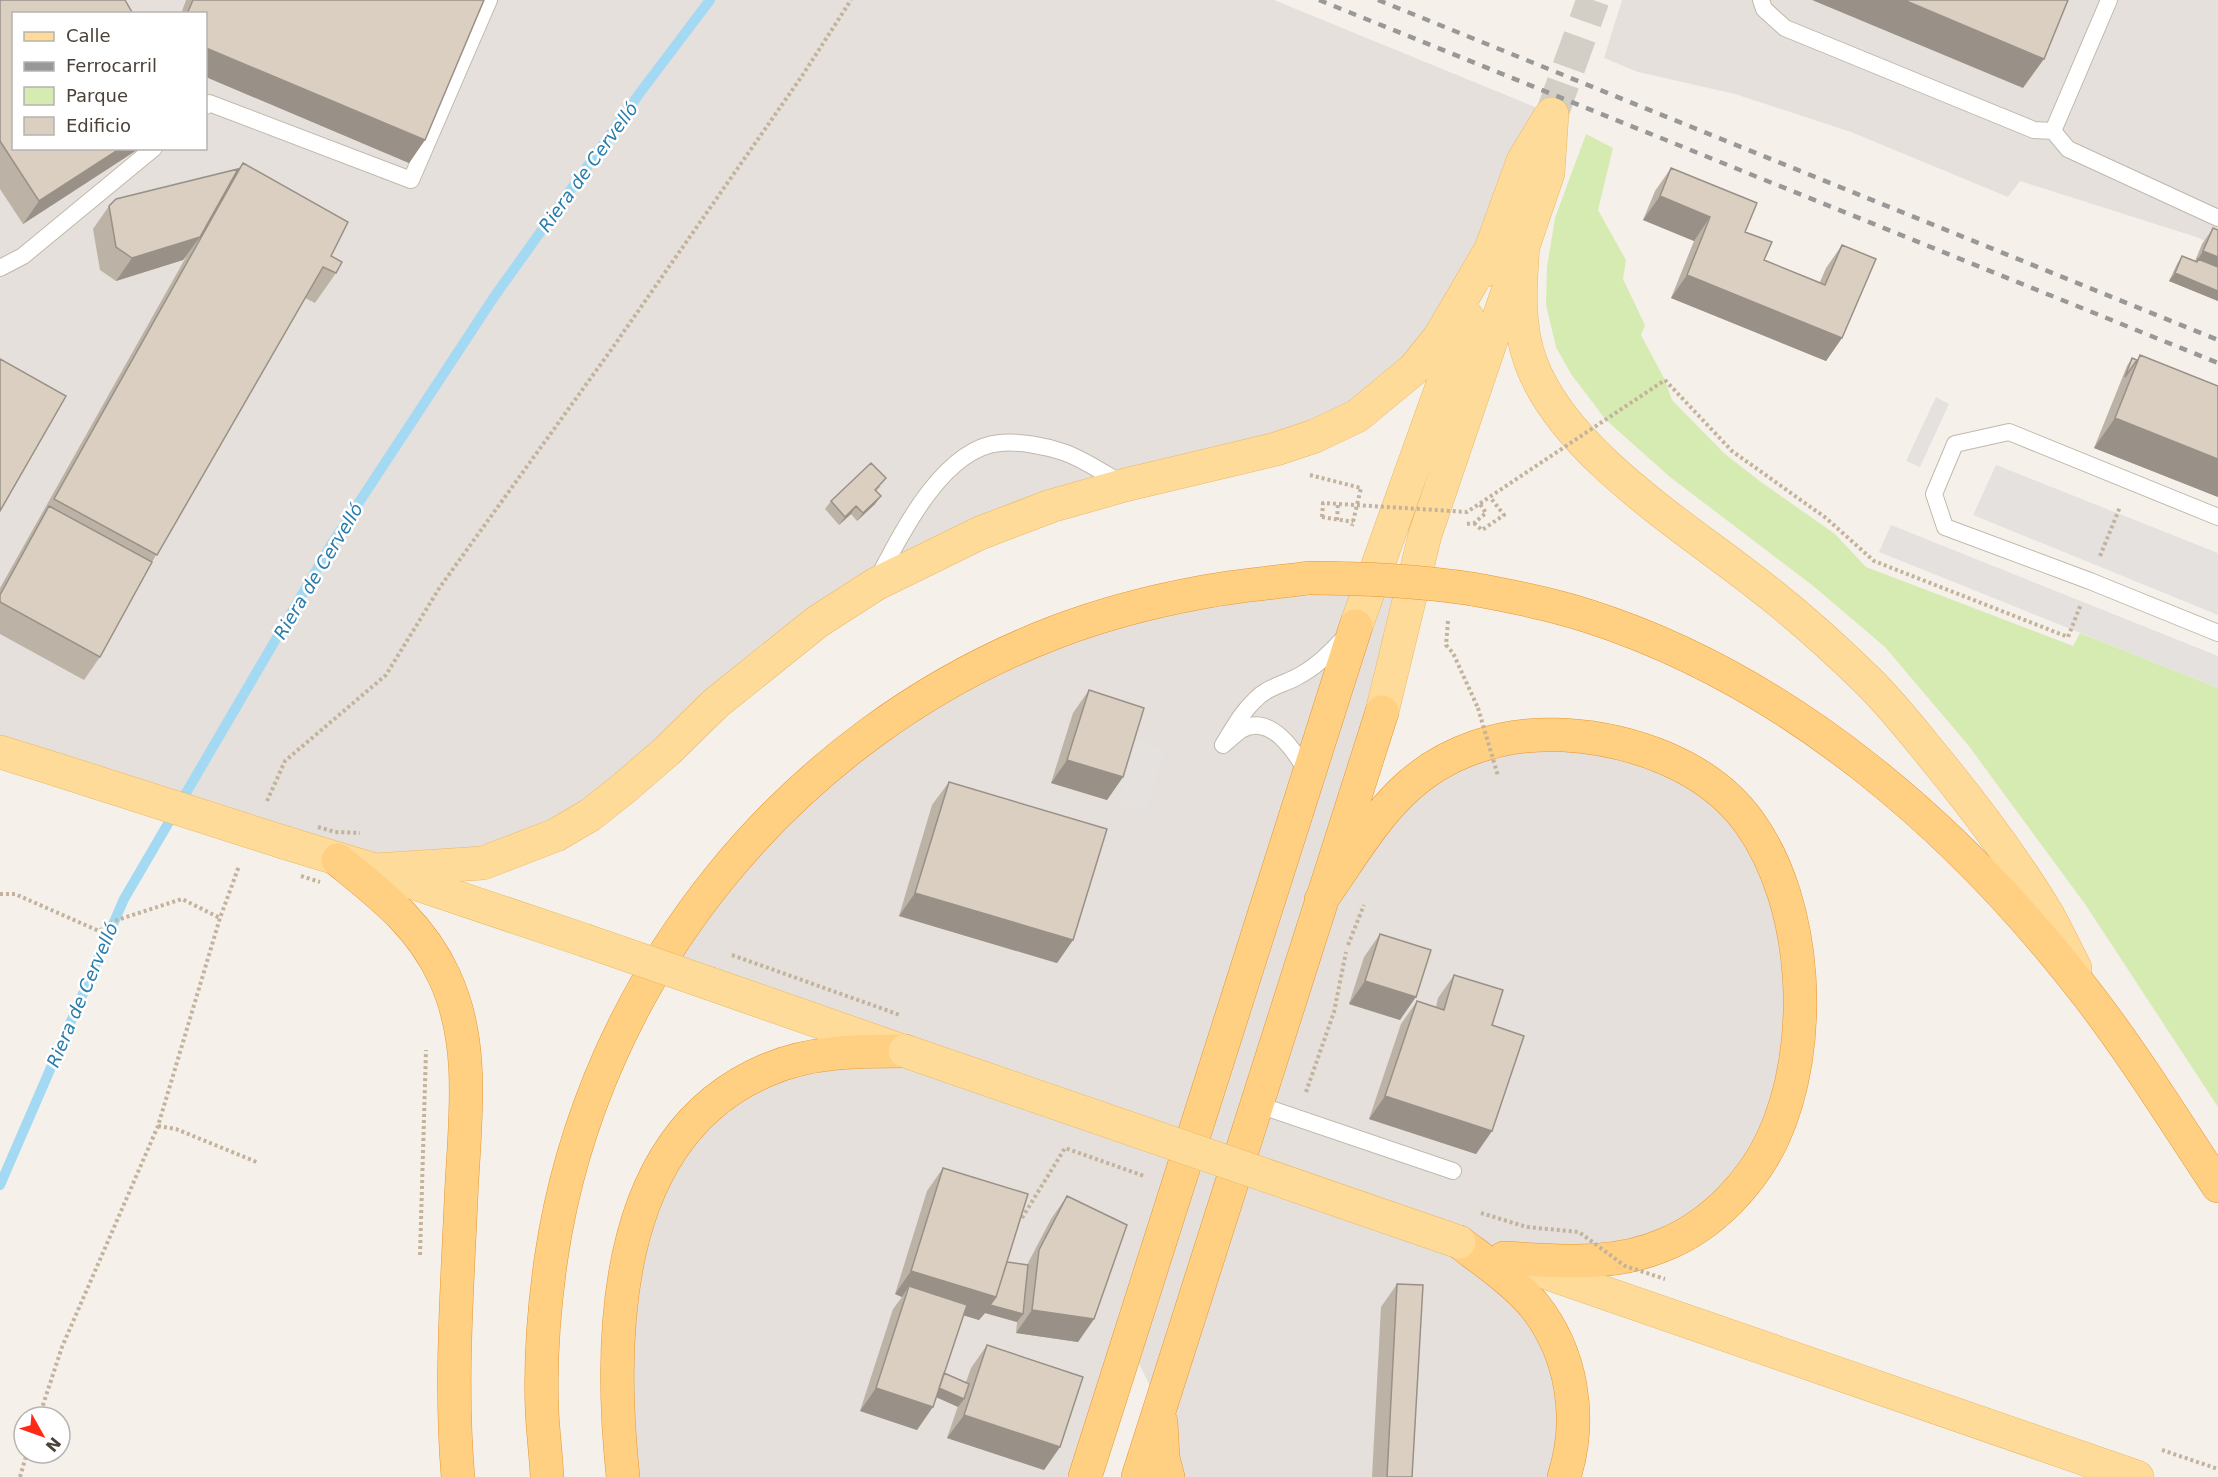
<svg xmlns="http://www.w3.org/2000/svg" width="2218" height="1477" viewBox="0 0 2218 1477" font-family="'DejaVu Sans',sans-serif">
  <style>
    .industrial { fill: #e5e0db; fill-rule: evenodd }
    .green { fill: #d5ebb1 }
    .parking { fill: #e4e1de }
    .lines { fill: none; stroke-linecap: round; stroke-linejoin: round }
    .stream { stroke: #a4d9f4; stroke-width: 10 }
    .primary-tunnel { stroke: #d3cec6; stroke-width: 33; stroke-dasharray: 33 16; stroke-linecap: butt }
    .service-casing { stroke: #c2b8ab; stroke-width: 18 }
    .primary-casing { stroke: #eab863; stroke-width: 34 }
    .trunk-casing { stroke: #e59734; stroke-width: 34 }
    .path { stroke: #c4b39c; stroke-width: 4; stroke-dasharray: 3 3; stroke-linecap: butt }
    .service { stroke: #fff; stroke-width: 16 }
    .primary { stroke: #ffdb99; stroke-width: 33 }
    .trunk { stroke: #ffcf82; stroke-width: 33 }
    .rail { stroke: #989898; stroke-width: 4.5; stroke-dasharray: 8 8; stroke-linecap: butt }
    .primary-bridge-casing { stroke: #eab863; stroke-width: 34; stroke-linecap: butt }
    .trunk-bridge-casing { stroke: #e59734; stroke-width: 34; stroke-linecap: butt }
    .path-bridge { stroke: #c4b39c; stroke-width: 4; stroke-dasharray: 3 3; stroke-linecap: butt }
    .primary-bridge { stroke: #ffdb99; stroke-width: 33 }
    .trunk-bridge { stroke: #ffcf82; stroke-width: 33 }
    .wall { fill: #bcb2a6 }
    .shaded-wall { fill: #999187 }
    .building { fill: #dbcfc1; stroke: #999187; stroke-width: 1.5 }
    .labels { text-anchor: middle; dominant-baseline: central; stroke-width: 5; stroke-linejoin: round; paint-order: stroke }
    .water-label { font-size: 18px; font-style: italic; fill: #287dab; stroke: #fff }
  </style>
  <rect width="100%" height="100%" fill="#f5f1ea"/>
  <path class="industrial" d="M0,0H1274L1552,114L1490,251L1386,394L936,554L556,835L375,870L0,742ZM14,14H206V148H14Z
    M1622,0H2218V246L2196,237L2020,181L2008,197L1851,132L1735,94L1638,72L1604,58Z
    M1430,583L1323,898L1438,764L1579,736L1724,795L1792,925L1773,1138L1667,1244L1504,1258L1549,1325L1564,1477H1168L1160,1406L1128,1342L1085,1477H623L626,1265L704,1111L850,1052L661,966L857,743L1128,609Z"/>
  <path class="green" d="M1586,134L1613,148L1598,210L1626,260L1623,279L1645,325L1641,335L1665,380L1672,400L1725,454L1761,482L1835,534L1866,567L2073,646L2080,633L2218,688V1107L2085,904L1968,745L1885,647L1812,585L1670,477L1606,420L1571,374L1556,347L1546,305L1547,267L1555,218Z"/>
  <path class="parking" d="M1936,397L1949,404L1920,467L1906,461Z
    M1996,465L2218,553V615L1973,515Z
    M1891,525L2218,656V688L1879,552Z
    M1136,741L1165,750L1146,812L1117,804Z"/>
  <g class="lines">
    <path class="stream" d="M0,1185L124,899L331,545L494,297L642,90L710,0"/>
    <path class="primary-tunnel" d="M1552,114L1593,0"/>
    <g class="service-casing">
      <path id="service" d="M1761,0L1764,9L1785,28L2034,130L2053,131L2068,149L2218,218
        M206,106L209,103L411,180L489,0
        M2053,131L2109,0
        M0,268L23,256L154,148
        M2218,517L2009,432L1955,444L1934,494L1945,527L2090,581L2218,633
        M878,578C901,534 943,448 1000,443C1019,441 1045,446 1063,452C1084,459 1105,474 1124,485
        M1308,774C1296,753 1271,712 1241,730C1235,734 1229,740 1223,745C1233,729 1241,713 1255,700C1266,688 1281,685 1295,678C1315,668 1330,653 1345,637
        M1256,1104L1453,1171"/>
    </g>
    <g class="primary-casing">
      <path id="primary" d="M1523,246C1520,285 1517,326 1531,363C1564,452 1682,525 1755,582C1793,611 1830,644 1865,678C1890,702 1911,729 1933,756C1975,807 2015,860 2049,917C2058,933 2066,951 2075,968
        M1483,271L1523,161L1549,118
        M1356,626L1467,317
        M1382,712L1425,535L1548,173L1552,114
        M0,752L58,770
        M286,843L375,870L584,940
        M375,870L483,863L556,835L590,815L623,789L667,751L716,703L817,622L876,584L980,533L1051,506L1125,485L1276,449L1315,436L1357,416L1414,369L1439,338L1490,251
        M711,984L900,1050
        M1518,1263L2137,1477"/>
    </g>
    <g class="trunk-casing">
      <path id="trunk" d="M1472,589C1511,596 1551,604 1588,616C1791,681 1962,831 2090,998C2136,1058 2176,1123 2218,1186
        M338,860C381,895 420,924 444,976C477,1045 464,1126 461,1200C457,1292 450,1385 458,1477
        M1321,900C1347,864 1370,823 1402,792C1445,750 1504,732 1564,735C1631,739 1708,765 1749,822C1809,905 1815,1047 1773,1138C1752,1183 1712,1225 1666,1244C1614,1267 1559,1261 1504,1258
        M1459,1242C1484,1261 1512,1280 1533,1304C1572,1352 1583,1418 1564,1477
        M1161,1422L1163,1458L1168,1477
        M547,1477C546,1455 543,1433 542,1411C540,1361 544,1308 551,1259C592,977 791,733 1056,632C1103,614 1154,601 1203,592C1238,585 1273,583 1308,578
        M623,1477C608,1335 612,1136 767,1070C810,1051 859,1051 905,1051
        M1085,1477L1356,626
        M1138,1477L1382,712"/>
    </g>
    <path class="path" d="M1665,380L1732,451L1826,518L1874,561L2068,637L2081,604
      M1310,475L1361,488L1352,526
      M1322,517L1353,522
      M1337,520L1338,504
      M1474,523L1482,530L1504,515L1490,497
      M1467,524L1474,523L1486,513L1480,504
      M2100,556L2120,507
      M1448,621L1446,645L1453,653L1478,708
      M267,801L285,761L386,675L440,587L611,350L802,76L851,0
      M0,894H15L99,931L114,921L182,899L220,918
      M1348,945L1364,905
      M1306,1092L1334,1012L1346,952
      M158,1126L176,1129L259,1163
      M1022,1218L1065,1148L1144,1176
      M420,1255L426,1050
      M39,1417L62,1347L158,1126L220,918L239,866
      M2162,1450L2218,1469
      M20,1477L27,1453"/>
    <use href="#service" class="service"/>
    <use href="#primary" class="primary"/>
    <use href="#trunk" class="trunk"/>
    <path class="rail" d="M1319,0L2218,363
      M1378,0L2218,340"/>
    <g class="primary-bridge-casing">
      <path id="primary-bridge" d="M58,770L286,843
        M584,940L711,984
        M905,1051L1459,1242"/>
    </g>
    <g class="trunk-bridge-casing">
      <path id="trunk-bridge" d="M1308,578C1363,578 1418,581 1472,589"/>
    </g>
    <path class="path-bridge" d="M1322,517L1323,503L1467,512L1665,380
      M1478,708L1498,776
      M318,827L335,832L360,833
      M301,876L320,882
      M732,955L900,1015
      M1481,1213L1527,1227L1579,1232L1625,1266L1665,1279"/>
    <use href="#primary-bridge" class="primary-bridge"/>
    <use href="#trunk-bridge" class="trunk-bridge"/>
  </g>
  <path class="wall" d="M0,0L140,148L23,224L0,189Z
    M186,0H484L425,140L409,163L206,77V14H181Z
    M243,163L331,256L336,273L315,303L305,298L152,562L100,657L84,680L0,634V588L186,257L183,260L116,281L100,270L93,229L109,206L238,169Z
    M1671,168L1745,232L1764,260L1820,282L1826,268L1842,245V338L1826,361L1671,298L1694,241L1643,220L1655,191Z
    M2213,228L2218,230V301L2169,281L2177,264L2182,256L2195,261L2202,244Z
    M2140,355L2218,386V497L2094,448L2127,366L2132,358L2137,360Z
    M881,486L876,491L875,504L857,521L851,514L839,525L825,509L831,501Z
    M1089,690L1123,777L1107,800L1051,783L1073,713Z
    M949,782L1073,940L1057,963L899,916L932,805Z
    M1380,934L1400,1020L1349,1004L1364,957Z
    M1454,975L1492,1025V1131L1476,1154L1369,1119L1401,1024L1417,1001L1436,1007L1438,998Z
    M943,1168L1007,1262L1027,1265L1051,1219L1067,1196L1094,1319L1078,1342L1016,1333L1017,1322L985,1313L979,1320L963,1315L944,1373L966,1382L971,1368L987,1345L1060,1447L1044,1470L947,1438L958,1406L936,1397L917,1430L860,1411L893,1309L902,1297L895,1294L927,1191Z
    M1397,1284L1412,1477H1372L1381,1307Z"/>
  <path class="shaded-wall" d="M1812,0H1904L2044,59L2023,88Z
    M206,48L425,140L409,163L206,77Z
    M121,148H140L23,224L39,201Z
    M1660,196L1710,217L1694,241L1643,220Z
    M200,237L183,260L116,281L132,258Z
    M2203,251L2218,257V277L2197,262L2198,259Z
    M2175,273L2218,291V301L2169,281Z
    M1687,275L1842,338L1826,361L1671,298Z
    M2115,418L2218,459V497L2094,448Z
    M881,496L875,504L857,521L863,513Z
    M856,506L851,514L839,525L845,517Z
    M1067,760L1123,777L1107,800L1051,783Z
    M915,893L1073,940L1057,963L899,916Z
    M1365,981L1416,997L1400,1020L1349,1004Z
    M1385,1096L1492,1131L1476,1154L1369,1119Z
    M911,1271L996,1297L1023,1314L1017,1322L985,1313L979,1320L906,1298L909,1286L902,1297L895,1294Z
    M1032,1310L1094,1319L1078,1342L1016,1333Z
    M934,1386L964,1399L958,1407L929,1394Z
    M876,1388L933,1407L917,1430L860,1411Z
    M964,1415L1060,1447L1044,1470L947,1438Z"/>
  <path class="building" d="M0,0H125L133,14H14V148H121L39,201L0,141Z
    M193,0H484L425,140L206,48V14H187Z
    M1904,0H2068L2044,59Z
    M243,163L348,222L331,256L342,262L336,273L323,267L157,555L54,499Z
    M1671,168L1757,203L1745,232L1772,242L1764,260L1825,285L1842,245L1876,259L1842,338L1687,275L1710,217L1660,196Z
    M238,169L200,237L132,258L116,247L109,206L116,199Z
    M2213,228L2218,230V257L2203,251Z
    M2182,256L2197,262L2198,259L2218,267V291L2175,273Z
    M2140,355L2218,386V459L2115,418Z
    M2132,358L2137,360L2125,377Z
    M0,359L66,396L0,511Z
    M871,463L886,478L875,490L881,496L863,513L856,506L845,517L831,501Z
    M49,506L152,562L100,657L0,602V595Z
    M1089,690L1144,708L1123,777L1067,760Z
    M949,782L1107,829L1073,940L915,893Z
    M1380,934L1431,950L1416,997L1365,981Z
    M1454,975L1503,990L1492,1025L1524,1036L1492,1131L1385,1096L1417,1001L1444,1010Z
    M943,1168L1028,1194L996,1297L911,1271Z
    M1067,1196L1127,1225L1094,1319L1032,1310L1039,1250Z
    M1007,1262L1028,1265L1023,1314L990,1305L996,1297Z
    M1397,1284L1423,1285L1412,1477H1387Z
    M909,1286L967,1305L933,1407L876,1388Z
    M987,1345L1083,1377L1060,1447L964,1415Z
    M944,1373L969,1384L964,1399L939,1388Z"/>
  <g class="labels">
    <g class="water-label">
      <text transform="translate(588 167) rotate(-54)">Riera de Cervelló</text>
      <text transform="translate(318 571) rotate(-59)">Riera de Cervelló</text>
      <text transform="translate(82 995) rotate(-67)">Riera de Cervelló</text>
    </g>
  </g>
  <rect x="12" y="12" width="195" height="138" fill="#ffffff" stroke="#b7b3af" stroke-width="1.5"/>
  <rect x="24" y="32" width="30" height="9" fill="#ffdb99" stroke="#b7b3af" stroke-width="1.5"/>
  <text x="66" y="42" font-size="18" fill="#4a4137">Calle</text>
  <rect x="24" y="62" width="30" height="9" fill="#989898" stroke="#b7b3af" stroke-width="1.5"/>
  <text x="66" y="72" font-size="18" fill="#4a4137">Ferrocarril</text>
  <rect x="24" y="87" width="30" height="18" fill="#d5ebb1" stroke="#b7b3af" stroke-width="1.5"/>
  <text x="66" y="102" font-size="18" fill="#4a4137">Parque</text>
  <rect x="24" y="117" width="30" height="18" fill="#dbcfc1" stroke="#b7b3af" stroke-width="1.5"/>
  <text x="66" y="132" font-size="18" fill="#4a4137">Edificio</text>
  <g transform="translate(42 1435) rotate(130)"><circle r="28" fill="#ffffff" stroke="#b7b3af" stroke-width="1.5"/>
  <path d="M0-4.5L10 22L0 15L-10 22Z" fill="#ff2917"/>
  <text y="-9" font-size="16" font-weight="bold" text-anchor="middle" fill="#4a4137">N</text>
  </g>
</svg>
